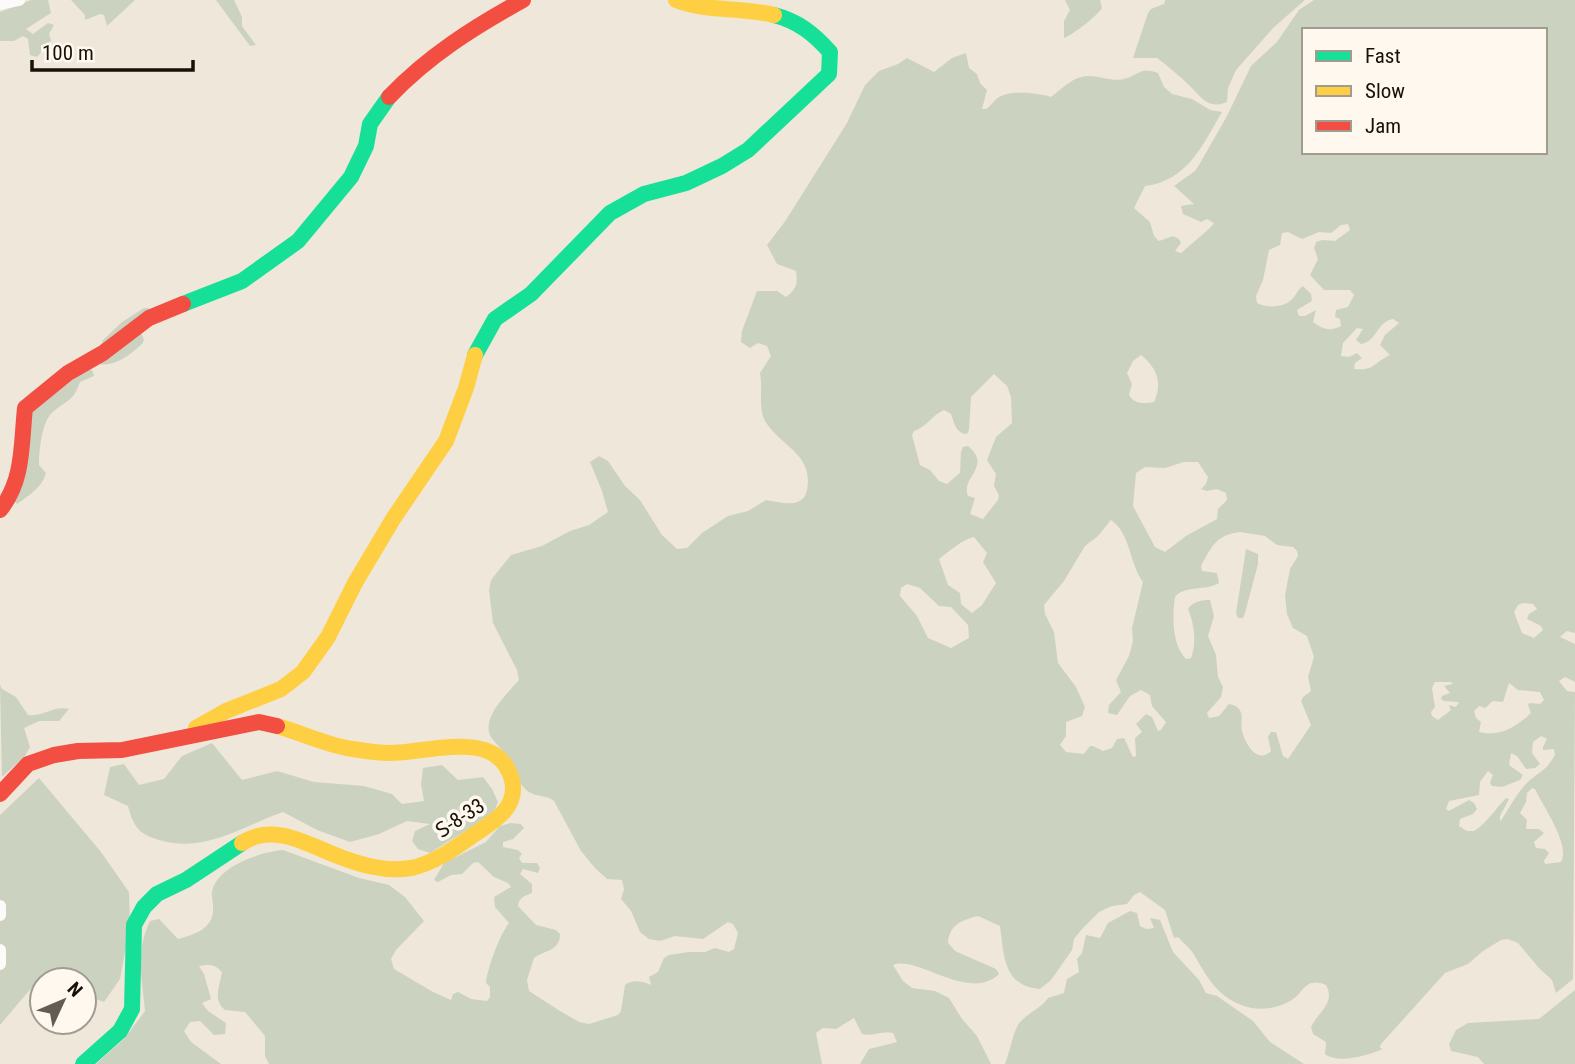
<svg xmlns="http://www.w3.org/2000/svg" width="1575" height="1064" viewBox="0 0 1575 1064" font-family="'Roboto Condensed','Noto Sans Armenian',sans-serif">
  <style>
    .green { fill: #cbd3c0; fill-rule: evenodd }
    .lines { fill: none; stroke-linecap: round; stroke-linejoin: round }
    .street { stroke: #fdfbf9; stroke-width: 12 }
    .fast { stroke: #16e098; stroke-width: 16 }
    .slow { stroke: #ffcf43; stroke-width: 16 }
    .jam { stroke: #f24e42; stroke-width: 16 }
    .labels { text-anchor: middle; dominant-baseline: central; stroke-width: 7; stroke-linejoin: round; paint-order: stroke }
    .street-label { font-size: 21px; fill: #161109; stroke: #fef8ee }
  </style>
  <rect width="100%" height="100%" fill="#efe7d9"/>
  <path class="green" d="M31,0H48L51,13L26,29L33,34L48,23L54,25L49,34L51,41L37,57L30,55L28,39L23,36L14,41H0V12Z
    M71,0H135L107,26L104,15L100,14L85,20V15Z
    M216,0H234L242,17V26L256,45L250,46Z
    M1065,0H1100L1102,8C1098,15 1073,35 1064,38V21L1070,10Z
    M1165,0H1305L1273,28L1236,70L1228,88L1227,102C1208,110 1201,97 1189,85C1179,76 1168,66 1157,58H1133L1148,13L1151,9L1164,4Z
    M1314,0H1575V633L1567,631L1560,637L1575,644V682L1565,677L1559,681L1567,691L1575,692L1573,979L1556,993L1552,980L1539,968L1518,943L1508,939L1501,940L1483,951L1468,964L1445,973L1381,1044L1380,1048L1383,1049C1367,1056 1338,1064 1325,1054L1326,1042L1313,1034L1311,1027C1318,1012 1336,1003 1326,985C1304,976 1304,994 1290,1001C1268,1013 1245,1011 1225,996C1210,985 1202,968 1193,953C1189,947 1183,943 1178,937L1174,938L1165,910L1140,892L1134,895L1127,904L1112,906L1099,912L1082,929L1074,939L1072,950L1051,980L1040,989C1003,986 1004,955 1000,926L978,916C962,920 949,925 948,943L955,951L996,969L999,974C969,1003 917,955 893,965L903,981L912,988L935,991L949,998L962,1019L977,1036L991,1064H860L869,1049L897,1042L893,1033C882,1030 872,1037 862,1034L854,1018L836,1029L823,1028L816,1033L822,1064H269L265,1056V1036L245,1012L225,1010C212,999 220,986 222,972C215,964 209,964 199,966L204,974L211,999L202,1003L208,1011L226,1023L225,1034L214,1035L200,1021L190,1022L184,1031L191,1042L221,1064H96L124,1039L145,1011C142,978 135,952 150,921L159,919L178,939C193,935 213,929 213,910C214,903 210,896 213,888C221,865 261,852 283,850L359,878L389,885L405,897L424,921L396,950L391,959L394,969L433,992L451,1000L453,994L458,992L471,999L487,1001L490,997V987L486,983C487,969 500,934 509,923L495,907L494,897L511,887L508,883L494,877L478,862L473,863L462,874L451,875L438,882L434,880L444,863L486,842L500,826L511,823L521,824L524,828L513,839L503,842V847L518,850L522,854L519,858L522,863H537L540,868L538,873L523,869L520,874L532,884V893C525,896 519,897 518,906L536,925L556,930L560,934C560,951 545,950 534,958L527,980L529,991L560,1011L579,1022L589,1024L618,1015L621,1011L625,985C632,979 643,981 651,985L649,977L658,972L664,958L669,955L689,952H705L715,948L729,952L734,949L738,933L733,924L728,922L703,939L675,936L660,941L649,939L640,932L631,911L621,899L624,889L622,880L607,879L595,868L581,851L554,801C547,795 537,797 529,792C518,785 514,770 508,759C504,750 496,745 491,737C480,718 508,693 519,680L517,670L493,623L489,590L491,580L511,555L542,546L570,531L589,525L608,512L602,491L590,462L599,456L608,461L625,486L640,500L662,535L677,549L687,548L702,533L728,516L748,511L766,500C780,502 803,510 807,490C814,454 781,447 765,421C758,408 763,388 760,373L771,356L767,346L758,343L750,348L741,342L742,331L757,291H777L786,297C796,290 798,284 796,271L777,264L767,245L786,220L847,123L865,85L879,71L898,64L907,58L934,72L952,58L966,53L969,68L977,74L980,83L987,90L982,109H986C991,106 994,100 999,97C1011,90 1038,93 1051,97C1063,88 1073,76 1089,76C1101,76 1115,83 1127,78C1142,73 1140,67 1158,73L1164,87L1172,94L1192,99L1210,110L1222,112C1203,144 1188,181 1145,186L1134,208L1150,222L1154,236L1159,241L1173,236L1179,239L1181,243L1175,251L1181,253L1210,228L1214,223L1207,219L1201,222L1183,214L1181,206L1194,204L1174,186L1195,171L1199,165L1227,116L1251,66L1277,42L1299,10ZM1304,30H1545V152H1304ZM1348,224L1350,230L1335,241L1322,240L1316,242L1314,248L1318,259L1310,275L1324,290H1350L1354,295L1348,307L1336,310L1335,317L1340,319L1341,326C1329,332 1323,329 1313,322L1316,310L1305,316H1299L1297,310L1312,301L1311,294L1303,286C1297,290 1297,295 1291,300C1282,308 1267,308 1257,303L1256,296L1263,280L1269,250L1280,245L1282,233L1288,232L1302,239L1319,232L1331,233L1341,225ZM1393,319L1399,323L1385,335L1380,345L1390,355C1373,363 1375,371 1354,369L1355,363L1362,358L1357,353L1349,357L1341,356L1343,343L1357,328L1363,329L1356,340L1361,344C1378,341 1376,322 1393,319ZM1141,355C1157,368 1163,383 1154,402C1144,404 1134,404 1129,395L1132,384L1127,373L1133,361ZM994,374L1007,386L1011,397L1012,423L996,437L987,460L996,474L994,486L999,495L998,500L983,519L970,514L975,498L968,496C960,477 993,467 968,446L963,447L961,452L960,473L947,484L939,481L930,470L920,465L912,435L914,431C927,427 932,415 944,410L951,414C954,422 956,434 967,434L969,430L971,397ZM1184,462H1198L1208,477L1206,484L1201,489L1207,491L1217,489L1226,493L1227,500L1218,509L1217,519L1186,536L1165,552L1155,547L1133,506L1136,473L1145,467L1165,468ZM1111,520C1131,534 1129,563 1143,582L1132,628L1133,641L1129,656L1116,680L1121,692L1109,705L1108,713L1117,715L1130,696L1141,690L1150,695L1152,706L1166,722L1161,730L1158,731L1152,717L1146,714L1136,724L1142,732L1135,738L1136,756L1133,757L1124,738L1117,739L1112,748L1103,751L1093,746H1090L1084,754L1066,752L1060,745L1066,736V722L1082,716L1085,707L1076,687L1058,663L1054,632L1045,614L1044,605L1064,581L1085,546L1098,536ZM1240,532L1265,536L1277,545L1293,547L1297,551L1298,556L1290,569L1285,595L1287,614L1293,628L1307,636L1314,657L1308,677L1311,691L1303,697L1301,701L1311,725L1288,759L1283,756L1276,732H1271L1268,737L1271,751C1257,765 1245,743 1242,731C1240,724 1244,715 1239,709C1236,705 1233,705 1229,704L1219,716L1209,718L1207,713L1221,697L1223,687L1218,677L1216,655L1208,636L1214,616L1210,600C1202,600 1193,601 1188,609C1194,623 1197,643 1191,658L1186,659C1172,645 1172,616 1175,597C1184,585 1206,591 1219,583L1217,573L1202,571L1201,566C1212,546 1216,535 1240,532ZM974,537L987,553L983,562L996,583L982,605L972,613L961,604L960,593L948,585L939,559C948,552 963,539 974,537ZM907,584L920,588L939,606L951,607L968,625L969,638L951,648L928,638L917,616L900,596L901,588ZM1523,603L1533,604L1537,609L1529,614L1527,619L1541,626L1543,630L1534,638L1522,633L1514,612L1518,605ZM1435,682H1451L1453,684L1444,686L1450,693L1442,696L1441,699L1444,701L1459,702L1456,707L1449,705L1451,710L1438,720L1432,716L1431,712L1435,707L1432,688ZM1509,683L1518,690L1540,692L1544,700L1540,704L1529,703L1528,705L1531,713C1516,727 1500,737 1479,732L1481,722L1476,718L1474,711L1479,706L1485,708L1493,701L1503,702ZM1541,736L1547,739L1543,747V750L1554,749L1555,755C1544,773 1541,770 1527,783C1516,794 1509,809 1500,822V816L1509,799L1506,798C1496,808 1487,823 1474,831H1467L1459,826L1460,819L1473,814L1477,809L1474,803L1469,800L1449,811L1446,809L1449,801L1479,795L1480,782L1488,771L1493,775L1490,783L1492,786L1502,787L1520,780L1523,775L1509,765L1511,753L1517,756L1526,769L1535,768L1540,764L1532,753L1533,742ZM1532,788L1535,789C1543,806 1571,846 1561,862L1545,864L1544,861L1549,853L1545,849L1536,848L1534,842L1544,833L1539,829H1526L1527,820L1520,813L1526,802L1527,793Z
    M144,308H149L150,312L140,330L144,340L142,344C128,356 116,367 97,364L95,359L103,340L122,322Z
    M87,369L92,370L94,376L80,382C73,402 68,399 54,411C42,420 40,446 39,460V465L46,473C42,488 29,495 17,504L14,500L26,416Z
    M1246,549L1258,554V564L1245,613L1243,618H1238L1236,613Z
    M0,685L2,689L16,697L28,715C42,717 55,705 69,709L59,721H39L24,728L30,747L25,756L2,777Z
    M212,743L242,780L277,771L314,782L364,786L392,794L402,804L424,801L421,784L423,768L442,765L458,780L483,777L492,789L498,802L493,814L430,853L418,849L412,841L415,831L430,824L407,821L379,834L350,842L317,830L283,812C243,826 207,852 163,841C140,835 134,829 128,806L104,795L110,767L124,764L139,785L164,779L182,756Z
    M39,778L101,852L129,892L130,925L120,979L104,1002L84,995V980L39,979L0,1025V815Z
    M1130,911L1137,913L1140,926L1146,929L1154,928L1150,918L1160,920L1173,952L1199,980L1206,993L1217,996L1253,1021L1270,1042L1304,1064H1005C1010,1052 1012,1036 1018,1025C1026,1013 1041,1009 1048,998L1064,993L1067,979L1079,972L1077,959L1082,953L1086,935L1100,938L1108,923Z
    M1575,990V1064H1484L1478,1057L1451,1051L1449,1044L1456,1030L1468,1023L1539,1019Z"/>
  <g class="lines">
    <path class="street" d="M0,4L19,0
      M0,906V915
      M0,950V964"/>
    <path class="fast" d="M183,304L242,281L298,241L351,177L366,146L370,124L389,97
      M475,355L495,319L531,294L610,213L644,194L686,183L722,166L748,150L829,74L830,52C814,34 798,21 774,15
      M83,1064L120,1031L132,1009L134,925L144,907L157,894L186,880L242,843"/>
    <path class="slow" d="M676,0C708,12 741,7 774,15
      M196,728L226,711L281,689L303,672L328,637L355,583L393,519L446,441L466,388L475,355
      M242,843C275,821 311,847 343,858C364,866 388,872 411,868C432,864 454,849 472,836C491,823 519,809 512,780C498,727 430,753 390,753C378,753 365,751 353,749C332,747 299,732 277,726"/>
    <path class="jam" d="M389,97C428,56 474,27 523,0
      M0,510C24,480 21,445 25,408L68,373L103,353L149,318L183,304
      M0,794L28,764L54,755L78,751L122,750L259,722L277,726"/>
  </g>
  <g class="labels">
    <g class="street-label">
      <text transform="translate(460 818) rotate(-33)">Տ-8-33</text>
    </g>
  </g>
  <rect x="1302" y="28" width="245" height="126" fill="#fef8ee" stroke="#a19c92" stroke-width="2"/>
  <rect x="1316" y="51" width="35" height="10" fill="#16e098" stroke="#a19c92" stroke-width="2"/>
  <text x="1365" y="63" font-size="21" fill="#161109">Fast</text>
  <rect x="1316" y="86" width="35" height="10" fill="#ffcf43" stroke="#a19c92" stroke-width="2"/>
  <text x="1365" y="98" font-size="21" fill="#161109">Slow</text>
  <rect x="1316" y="121" width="35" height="10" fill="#f24e42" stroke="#a19c92" stroke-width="2"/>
  <text x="1365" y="133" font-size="21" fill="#161109">Jam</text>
  <g transform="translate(63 1001) rotate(46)"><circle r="33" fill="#fef8ee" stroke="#a19c92" stroke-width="2"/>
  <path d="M0-5L12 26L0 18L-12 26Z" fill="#625c52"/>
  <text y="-10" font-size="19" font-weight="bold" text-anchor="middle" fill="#161109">N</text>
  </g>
  <path d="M32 60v10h161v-10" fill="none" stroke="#161109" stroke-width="3.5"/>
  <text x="42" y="60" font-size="21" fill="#161109" stroke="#fef8ee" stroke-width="5" paint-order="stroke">100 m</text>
</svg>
